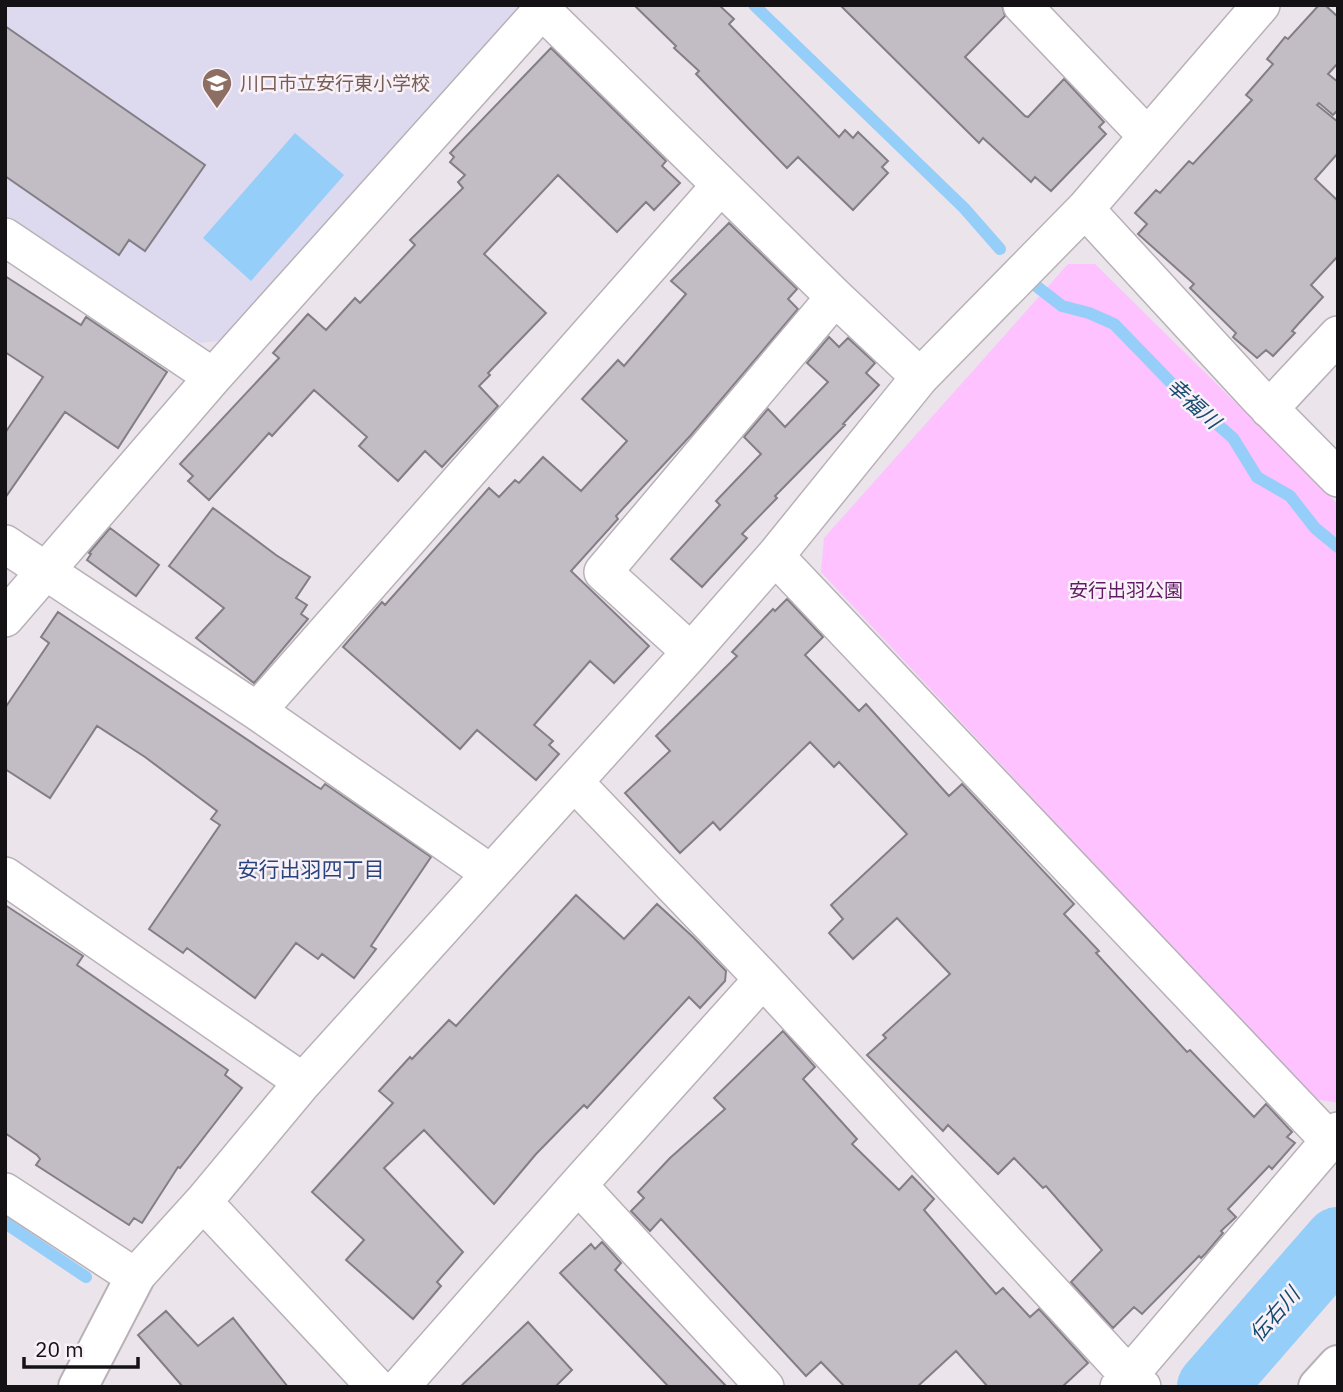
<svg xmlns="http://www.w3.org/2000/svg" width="1343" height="1392" viewBox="0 0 1343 1392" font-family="'IBM Plex Sans','Noto Sans JP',sans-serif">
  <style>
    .education { fill: #ddd9ef }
    .green { fill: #fdc2ff }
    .water { fill: #96cefa }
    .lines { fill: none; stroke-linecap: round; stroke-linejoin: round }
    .stream { stroke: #96cefa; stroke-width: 12 }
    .river { stroke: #96cefa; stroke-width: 68 }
    .building { fill: #c2bcc5; stroke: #837e85; stroke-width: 2 }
    .street-casing { stroke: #b8b1b8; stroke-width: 40 }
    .secondary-casing { stroke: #b8b1b8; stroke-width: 42 }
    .street { stroke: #fff; stroke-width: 37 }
    .secondary { stroke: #fff; stroke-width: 38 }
    .labels { text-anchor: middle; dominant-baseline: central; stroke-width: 5; stroke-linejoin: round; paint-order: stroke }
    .education-label { font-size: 19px; fill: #785e54; stroke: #f8f1f8; text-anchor: start }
    .park-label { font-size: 19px; fill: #611b64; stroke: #f8f1f8 }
    .water-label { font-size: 21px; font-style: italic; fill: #174b6f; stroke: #f8f1f8 }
    .neighbourhood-label { font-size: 21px; fill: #27447c; stroke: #f8f1f8 }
  </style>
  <rect width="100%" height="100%" fill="#ebe4eb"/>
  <path class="education" d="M5,5H522L225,340L200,343L5,215Z"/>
  <path class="green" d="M1068,264H1095L1338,504V1103L1314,1099L821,572L824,538Z"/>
  <path class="water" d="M295,133L344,175L251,281L203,238Z"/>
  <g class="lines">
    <path class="stream" d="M754,5L964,208L1000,249
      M1031,282L1062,306L1089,313L1114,324L1180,392L1233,438L1257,477L1290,496L1315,528L1338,547
      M5,1223L86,1277"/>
    <path class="river" d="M1211,1387L1338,1241"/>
  </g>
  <path class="building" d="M634,5H719L734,19L729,24L839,137L845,130L853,138L858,132L888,161L882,167L888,173L853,210L798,157L787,168L696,74L699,71L674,48L676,46Z
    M840,5H1002L1005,16L965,57L1025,116L1028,117L1064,79L1104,122L1099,127L1106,134L1051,191L1035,177L1031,182L983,138L979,143Z
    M1319,5H1325L1338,17V63L1328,74L1338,82V110L1333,115L1319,103L1317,105L1338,122V153L1315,179L1338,201V256L1311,285L1323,297L1300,322L1292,331L1295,333L1273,356L1266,350L1257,358L1233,337L1236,333L1190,288L1194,284L1138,234L1147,224L1135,213L1156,190L1160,193L1189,161L1193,164L1252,100L1246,95L1273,64L1267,59L1285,37L1288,39Z
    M5,26L205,165L145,251L129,240L119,255L5,176Z
    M551,48L666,161L662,166L680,183L654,210L646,202L617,232L558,175L484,254L546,313L488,373L490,375L479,386L498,406L442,467L425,451L398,481L359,446L367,437L314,390L272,436L269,433L209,500L188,481L193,476L180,464L279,358L273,353L308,314L326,330L355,298L360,303L415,245L410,240L463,188L458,182L465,175L450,162L454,157L450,153Z
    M729,223L797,289L788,299L798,309L691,435L616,516L618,519L571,571L649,646L614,683L590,661L534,725L553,741L549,745L559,754L536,780L477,730L460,749L343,647L382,602L385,605L489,488L499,497L515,480L519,483L543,457L581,491L627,441L582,399L618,360L624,366L686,294L671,281Z
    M5,276L81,325L86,317L167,372L118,448L65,412L5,498V433L43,377L5,352Z
    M829,337L839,347L848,338L875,363L866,373L879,385L843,424L845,425L775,496L777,498L742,534L747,538L702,587L671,559L720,505L716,501L761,454L744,437L768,409L785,427L828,382L807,363Z
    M213,508L276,555L310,577L296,598L307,605L301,614L308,619L254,683L196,638L224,608L169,566Z
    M110,528L159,565L136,596L87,560L91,554L89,553Z
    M787,599L823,637L805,655L859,711L866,704L949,796L962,784L1074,904L1064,914L1099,951L1096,953L1187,1052L1190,1050L1254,1117L1266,1104L1292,1132L1287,1137L1295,1143L1272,1169L1269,1166L1228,1209L1236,1217L1221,1231L1223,1233L1206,1253L1201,1258L1199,1256L1142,1314L1134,1307L1113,1328L1071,1282L1102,1250L1046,1186L1043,1188L1014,1158L998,1174L948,1125L943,1131L867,1055L886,1038L883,1035L950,974L897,918L853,959L829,933L843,919L831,905L907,834L839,762L834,767L810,742L720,830L713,822L680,853L625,793L670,751L656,736L737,656L732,652L773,609L775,611Z
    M58,612L316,786L321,789L325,784L431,857L371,946L376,949L354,978L322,954L318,959L296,943L255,998L187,948L183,953L149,929L220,825L211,819L217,811L145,757L97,726L50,798L5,769V708L49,643L41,637Z
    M576,895L624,939L657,904L693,937L726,971L725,981L700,1008L689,997L587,1108L584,1105L536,1154L494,1204L424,1130L384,1168L463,1252L437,1282L441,1286L413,1319L346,1260L364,1240L312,1192L393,1103L379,1091L410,1057L412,1059L449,1020L456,1026Z
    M5,905L83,956L77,965L228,1070L225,1075L242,1088L180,1168L178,1167L142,1223L134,1218L129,1225L36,1165L40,1159L37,1155L5,1133Z
    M783,1031L815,1067L803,1079L857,1139L852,1144L899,1190L912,1176L934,1199L924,1210L996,1294L1003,1288L1030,1317L1039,1309L1088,1363L1062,1387H988L956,1351L917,1387H845L821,1362L806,1376L661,1219L650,1231L631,1211L644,1198L638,1192L670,1158L725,1109L714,1098Z
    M602,1242L621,1263L615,1270L727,1387H669L560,1273L591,1244L595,1249Z
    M166,1311L198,1346L233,1318L288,1387H183L138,1335Z
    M528,1322L572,1370L555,1387H460Z"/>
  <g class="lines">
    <g class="street-casing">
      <path id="street" d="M1022,5L1147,136
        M1085,209L1258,397L1338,478
        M5,237L213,377
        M1269,409L1338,335
        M5,544L257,711L490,873
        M775,556L1329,1140
        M5,618L213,377L542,10L835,297L920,377
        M691,652L603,572L835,297
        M257,711L720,186
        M575,783L763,979L1129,1376L1142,1387
        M5,876L303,1082
        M578,1185L765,1387
        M5,1192L135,1277L203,1202L303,1082L691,652L775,556L920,377L1085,209L1261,5
        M203,1202L376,1387
        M400,1387L578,1185L763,979
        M1119,1387L1338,1131"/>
    </g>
    <g class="secondary-casing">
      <path id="secondary" d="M78,1387L135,1277
        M1318,1387L1338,1365"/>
    </g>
    <use href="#street" class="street"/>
    <use href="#secondary" class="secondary"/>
  </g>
  <defs>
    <g id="school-pin" transform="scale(1.575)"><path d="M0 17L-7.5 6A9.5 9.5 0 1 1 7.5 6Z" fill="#8d6e63" stroke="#f8f1f8"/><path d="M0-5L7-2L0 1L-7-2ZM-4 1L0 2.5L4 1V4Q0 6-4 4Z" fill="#fff"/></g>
  </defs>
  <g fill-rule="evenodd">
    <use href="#school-pin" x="217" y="83"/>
  </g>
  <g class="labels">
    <g class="education-label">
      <text x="240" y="83">川口市立安行東小学校</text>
    </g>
    <g class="park-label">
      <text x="1126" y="590">安行出羽公園</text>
    </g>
    <g class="water-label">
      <text transform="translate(1194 403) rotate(42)">幸福川</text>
      <text transform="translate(1274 1314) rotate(-49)">伝右川</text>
    </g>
    <g class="neighbourhood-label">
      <text x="311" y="869">安行出羽四丁目</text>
    </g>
  </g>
  <rect width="1343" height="1392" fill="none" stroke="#141214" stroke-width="14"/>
  <path d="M24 1357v10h114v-10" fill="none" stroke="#141214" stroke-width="3.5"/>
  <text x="35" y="1357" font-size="21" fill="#141214" stroke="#f8f1f8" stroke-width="5" paint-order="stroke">20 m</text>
</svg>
